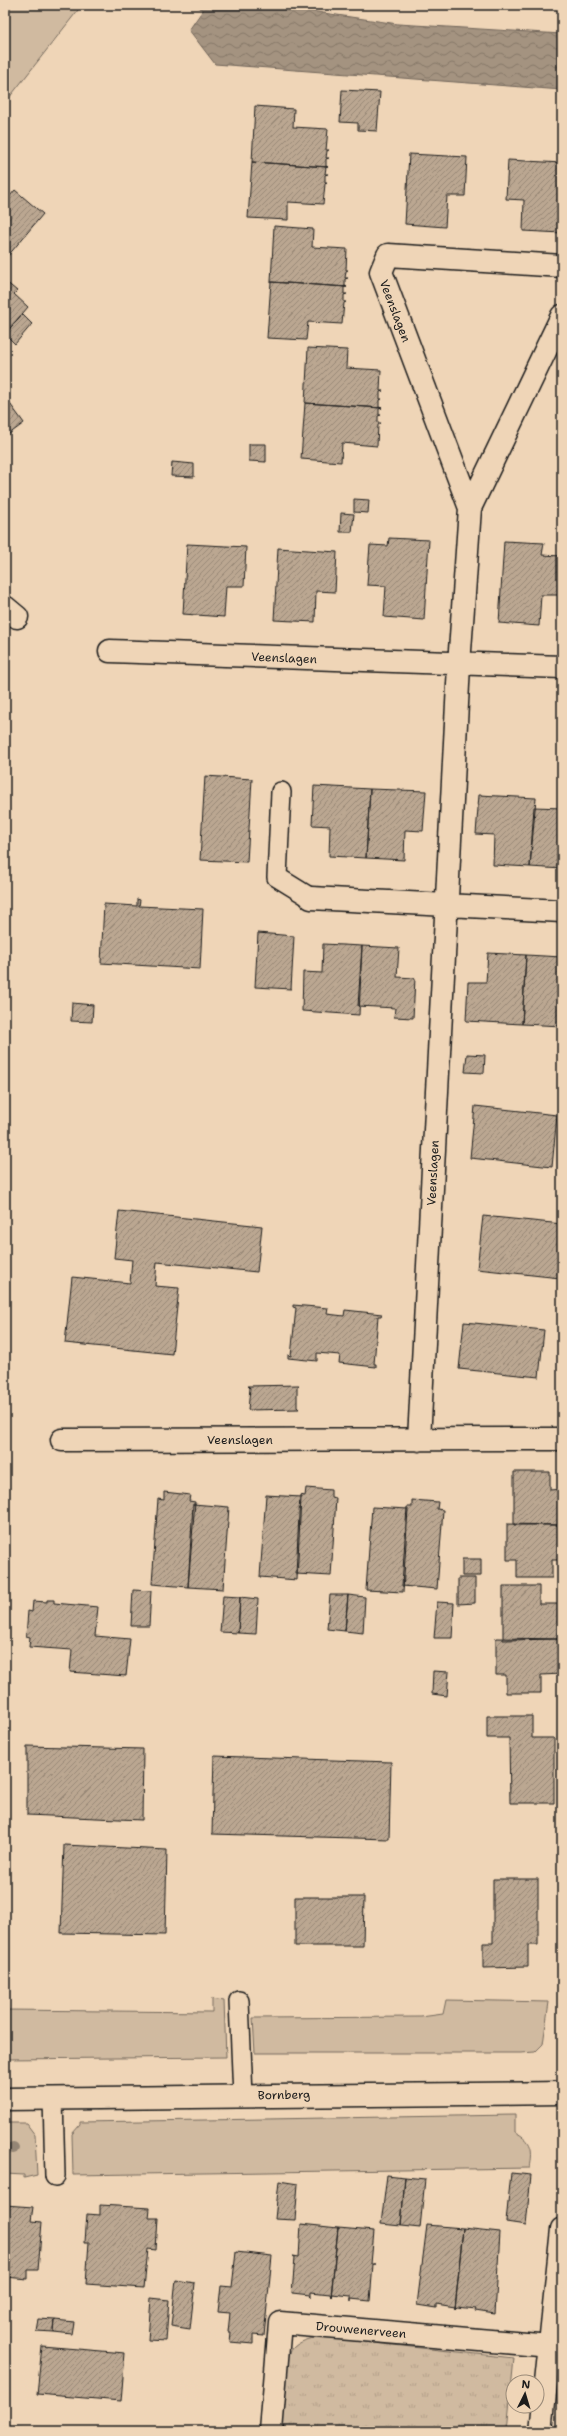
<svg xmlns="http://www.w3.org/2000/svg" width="567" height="2436" viewBox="0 0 567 2436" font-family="'Shantell Sans',sans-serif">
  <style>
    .grass { fill: #d0baa0; stroke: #766b5e }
    .park { fill: url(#park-tufts); stroke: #766b5e }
    .water { fill: url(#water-waves); stroke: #6e6358 }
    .building { fill: url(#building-hatch); stroke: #1c1c1c }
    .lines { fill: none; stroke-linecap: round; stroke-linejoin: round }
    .lane-casing { stroke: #1c1c1c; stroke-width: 22 }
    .street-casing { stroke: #1c1c1c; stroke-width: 25 }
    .secondary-casing { stroke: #1c1c1c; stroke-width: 25 }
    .lane { stroke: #efd5b7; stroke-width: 19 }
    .street { stroke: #efd5b7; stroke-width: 22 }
    .secondary { stroke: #efd5b7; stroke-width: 22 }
    .tree { fill: #948574 }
    .labels { text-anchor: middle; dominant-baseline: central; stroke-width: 3; stroke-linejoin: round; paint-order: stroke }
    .street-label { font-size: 12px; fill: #1c1c1c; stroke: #efd5b7 }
  </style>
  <defs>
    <pattern id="park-tufts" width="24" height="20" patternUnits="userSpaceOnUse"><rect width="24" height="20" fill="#d0baa0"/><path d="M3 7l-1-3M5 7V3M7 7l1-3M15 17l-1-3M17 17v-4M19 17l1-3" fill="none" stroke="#b29f89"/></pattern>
    <pattern id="water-waves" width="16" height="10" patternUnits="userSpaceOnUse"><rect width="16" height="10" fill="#a49380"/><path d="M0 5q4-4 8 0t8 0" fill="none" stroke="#857768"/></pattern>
    <pattern id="building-hatch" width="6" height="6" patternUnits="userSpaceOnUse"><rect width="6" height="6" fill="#bba791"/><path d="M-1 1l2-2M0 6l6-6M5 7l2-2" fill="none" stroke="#978776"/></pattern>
  </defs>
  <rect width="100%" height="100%" fill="#efd5b7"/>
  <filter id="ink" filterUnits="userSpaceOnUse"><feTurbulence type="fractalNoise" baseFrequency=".025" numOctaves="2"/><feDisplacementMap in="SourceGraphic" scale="8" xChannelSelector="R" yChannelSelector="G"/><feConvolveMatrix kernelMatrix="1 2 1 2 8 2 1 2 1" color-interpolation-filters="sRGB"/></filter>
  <g filter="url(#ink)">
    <path class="grass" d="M5,5H82L5,103Z
      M212,1999L224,2001L226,2057L5,2059V2010L212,2012Z
      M446,2000L549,2002L543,2044L535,2052L521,2053H255L253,2018L421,2017L443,2014Z
      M515,2115V2132C533,2141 533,2150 530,2168L73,2175L72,2134L80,2125V2122Z
      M5,2123H26L35,2135L37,2175L24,2178V2175L5,2174Z"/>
    <path class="park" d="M318,2337L514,2358L507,2431H285C277,2419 283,2359 293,2348C300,2341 309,2339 318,2337Z"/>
    <path class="water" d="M196,5H269L398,24L562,34V90L215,64L189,30L203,10Z"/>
    <path class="building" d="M342,90L380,92L377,131L358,130V123L340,122Z
      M255,106L294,109L293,127L328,129L326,150H329L327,151L326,158H329L326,159V166L328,167L252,162Z
      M409,154L467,157L465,196H447L445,227L405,224Z
      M508,160L562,163V233L523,231L524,200L506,199Z
      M252,162L328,167H326L325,174H328L325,175V182H327L325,184L323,204L288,202V220L248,218Z
      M15,190L43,214L7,257L5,255V202Z
      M274,226L313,229L312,247L347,249L346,270H348L346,271L345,278H348L345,279V286L347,287L271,282Z
      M5,281L17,291L14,294L28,307L5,334Z
      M271,282L347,287H344V294H347L344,295V302H346L344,303L342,324L308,322L306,340L267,338Z
      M22,314L32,324L15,344L5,334Z
      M308,348L347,350L346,368L381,370L380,391H383L380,392V399H382L379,400V407L382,408L305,403Z
      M5,397L24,423L5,437Z
      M305,403L382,408L379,409V415H381L378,416V423H381L378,425L377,446L342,443L341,462L301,459Z
      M249,444H266V462L249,461Z
      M172,462L194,464V477L171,476Z
      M354,499L369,500L368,513L354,512Z
      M341,513L354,514L352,532H340Z
      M389,538L429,540L424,620L384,617L386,586L367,585L370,545L388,546Z
      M504,541L544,543L542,555L562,556L559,595H541L539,626L499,623Z
      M187,544L246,547L244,586H226L224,617L183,614Z
      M278,548L337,552L335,592L316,591L315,622L274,620Z
      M205,776L252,779L247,862L200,860Z
      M314,786L370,789L366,858L329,856L330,826L312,825Z
      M370,789L426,791L423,831L405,830L404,860L366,858Z
      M479,795L536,798L530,867L493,865L494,835L476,834Z
      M534,807L562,808V869L530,867Z
      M137,899L140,900L139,906L203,909L200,969L101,963L104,904L137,906Z
      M258,933L294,936L291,989L255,987Z
      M323,944L362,946L359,1015L302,1011L303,972L322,973Z
      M362,946L399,948L397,977L415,978L413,1018L394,1017L395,1008L358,1006Z
      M488,953L526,955L522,1024L466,1021L468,982H486Z
      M526,955L562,957V1026L522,1024Z
      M72,1003L93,1005L92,1022L71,1021Z
      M467,1054L485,1055L484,1073L465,1072Z
      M475,1106L557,1115L552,1167L470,1158Z
      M119,1211L262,1226L257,1272L157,1262L155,1286L179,1288L172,1354L65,1343L72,1277L130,1283L132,1260L114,1258Z
      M483,1216L562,1224L560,1278L477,1269Z
      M293,1305L328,1308L327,1314L344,1316L345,1310L382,1314L381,1316H378L374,1364H376V1367L339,1363L340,1355L317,1353V1361L288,1358V1355L291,1356L296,1308L293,1307Z
      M464,1322L544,1330L539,1377L459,1369Z
      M299,1385L297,1387V1407L299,1409L248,1410L250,1388L248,1386Z
      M514,1472H550V1490L562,1489V1525H514Z
      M306,1488L331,1490V1497L336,1498L331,1576L296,1574L300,1495L305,1496Z
      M164,1492L190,1495L189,1501L195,1502L188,1587L152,1584L158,1499L164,1500Z
      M266,1495L301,1497L297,1580L260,1577Z
      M412,1500L438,1502L437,1509L443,1510L437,1589L402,1586L407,1507H412Z
      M193,1504L229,1507L223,1589L188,1587Z
      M372,1507L408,1509L403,1592L366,1590Z
      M507,1524L562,1525V1560H552V1578H517V1560H507Z
      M462,1559H481V1576H462Z
      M458,1578H475V1603L458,1604Z
      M503,1586H539V1604H562V1639L503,1640Z
      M133,1590L151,1591L149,1626H131Z
      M330,1595H348L345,1631L327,1629Z
      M348,1595L365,1597L363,1633L345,1631Z
      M223,1596L240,1597L238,1633L220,1632Z
      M240,1597L258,1599L256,1634L238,1633Z
      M47,1600H54V1603L98,1607L95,1636L130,1639L126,1676L70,1672L72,1650L29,1647L30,1637L26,1636L28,1611L32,1612L33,1601L47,1602Z
      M437,1602L454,1603L452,1638H434Z
      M496,1638L562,1639V1674L541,1675V1693H506V1675H496Z
      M433,1671L449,1672L447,1696L432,1694Z
      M487,1716H532V1738H554V1803H510L509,1738H487Z
      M27,1746L143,1749L142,1820L27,1815Z
      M214,1756L391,1762L389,1839L212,1834Z
      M64,1845L167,1850L165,1935L61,1933Z
      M493,1879H538V1945H528V1967L483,1968V1943H493Z
      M295,1897H364L363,1946H295Z
      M511,2173L531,2175L526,2225L506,2222Z
      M387,2175L405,2177L401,2226L381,2224Z
      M405,2177L425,2179L420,2228L401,2226Z
      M279,2181L298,2184L295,2220L275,2219Z
      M5,2205L33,2207L31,2221L42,2222L38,2270H28V2279L5,2277Z
      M100,2205L150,2208L149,2218H158L156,2250L148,2249L144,2288L86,2284L89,2242H85L87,2214L100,2215Z
      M301,2224L338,2228L331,2297L330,2294L311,2292V2298L310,2295L292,2293L295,2257L293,2256L299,2257Z
      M427,2225L463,2228L455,2309V2307L436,2304V2308L417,2305Z
      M338,2228L374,2231L371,2264H376H373L370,2301L351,2299V2302V2296L332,2294L331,2297Z
      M463,2228L500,2232L495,2314L475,2311L476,2309L457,2307L455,2309Z
      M236,2252L272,2256L264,2336L253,2335V2344L230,2342L231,2332H228L230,2313L218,2312L221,2286L232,2287Z
      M176,2280L195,2283L190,2329L171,2326Z
      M151,2298L169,2300L166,2341L148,2340Z
      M38,2319L55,2320L54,2332L36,2331Z
      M55,2320L74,2322L72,2334L54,2332Z
      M42,2346L125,2353L121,2401L37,2394Z
      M5,2427L55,2431H5Z"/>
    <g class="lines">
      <g class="lane-casing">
        <path id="lane" d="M281,792L277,877L311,898
          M239,2001L243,2096
          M53,2098L55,2176"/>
      </g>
      <g class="street-casing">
        <path id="street" d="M470,508L381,272L388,255L562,266
          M5,607L17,617
          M110,651L562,667
          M311,898L562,911
          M62,1440L562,1439
          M419,1440L459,665L470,508L562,316
          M271,2431L280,2323L551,2346
          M541,2431L562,2229"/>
      </g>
      <g class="secondary-casing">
        <path id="secondary" d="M5,2099L562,2093"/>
      </g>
      <use href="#lane" class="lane"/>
      <use href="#street" class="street"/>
      <use href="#secondary" class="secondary"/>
    </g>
    <circle class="tree" cx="13" cy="2148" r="6"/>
  </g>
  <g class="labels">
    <g class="street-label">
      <text transform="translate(395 311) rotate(69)">Veenslagen</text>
      <text transform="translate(284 658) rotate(2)">Veenslagen</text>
      <text transform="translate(433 1173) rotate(-87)">Veenslagen</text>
      <text x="240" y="1440">Veenslagen</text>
      <text transform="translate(284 2095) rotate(-1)">Bornberg</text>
      <text transform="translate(361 2330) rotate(5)">Drouwenerveen</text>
    </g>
  </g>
  <rect width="567" height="2436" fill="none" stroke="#efd5b7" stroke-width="20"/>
  <rect x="10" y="10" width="547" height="2416" fill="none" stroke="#1c1c1c" stroke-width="1.5" filter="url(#ink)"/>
  <g transform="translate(525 2394) rotate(5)"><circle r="19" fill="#efd5b7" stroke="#9b8b79"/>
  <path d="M0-3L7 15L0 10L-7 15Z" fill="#1c1c1c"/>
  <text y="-6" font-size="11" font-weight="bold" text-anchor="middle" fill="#1c1c1c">N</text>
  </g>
</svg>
